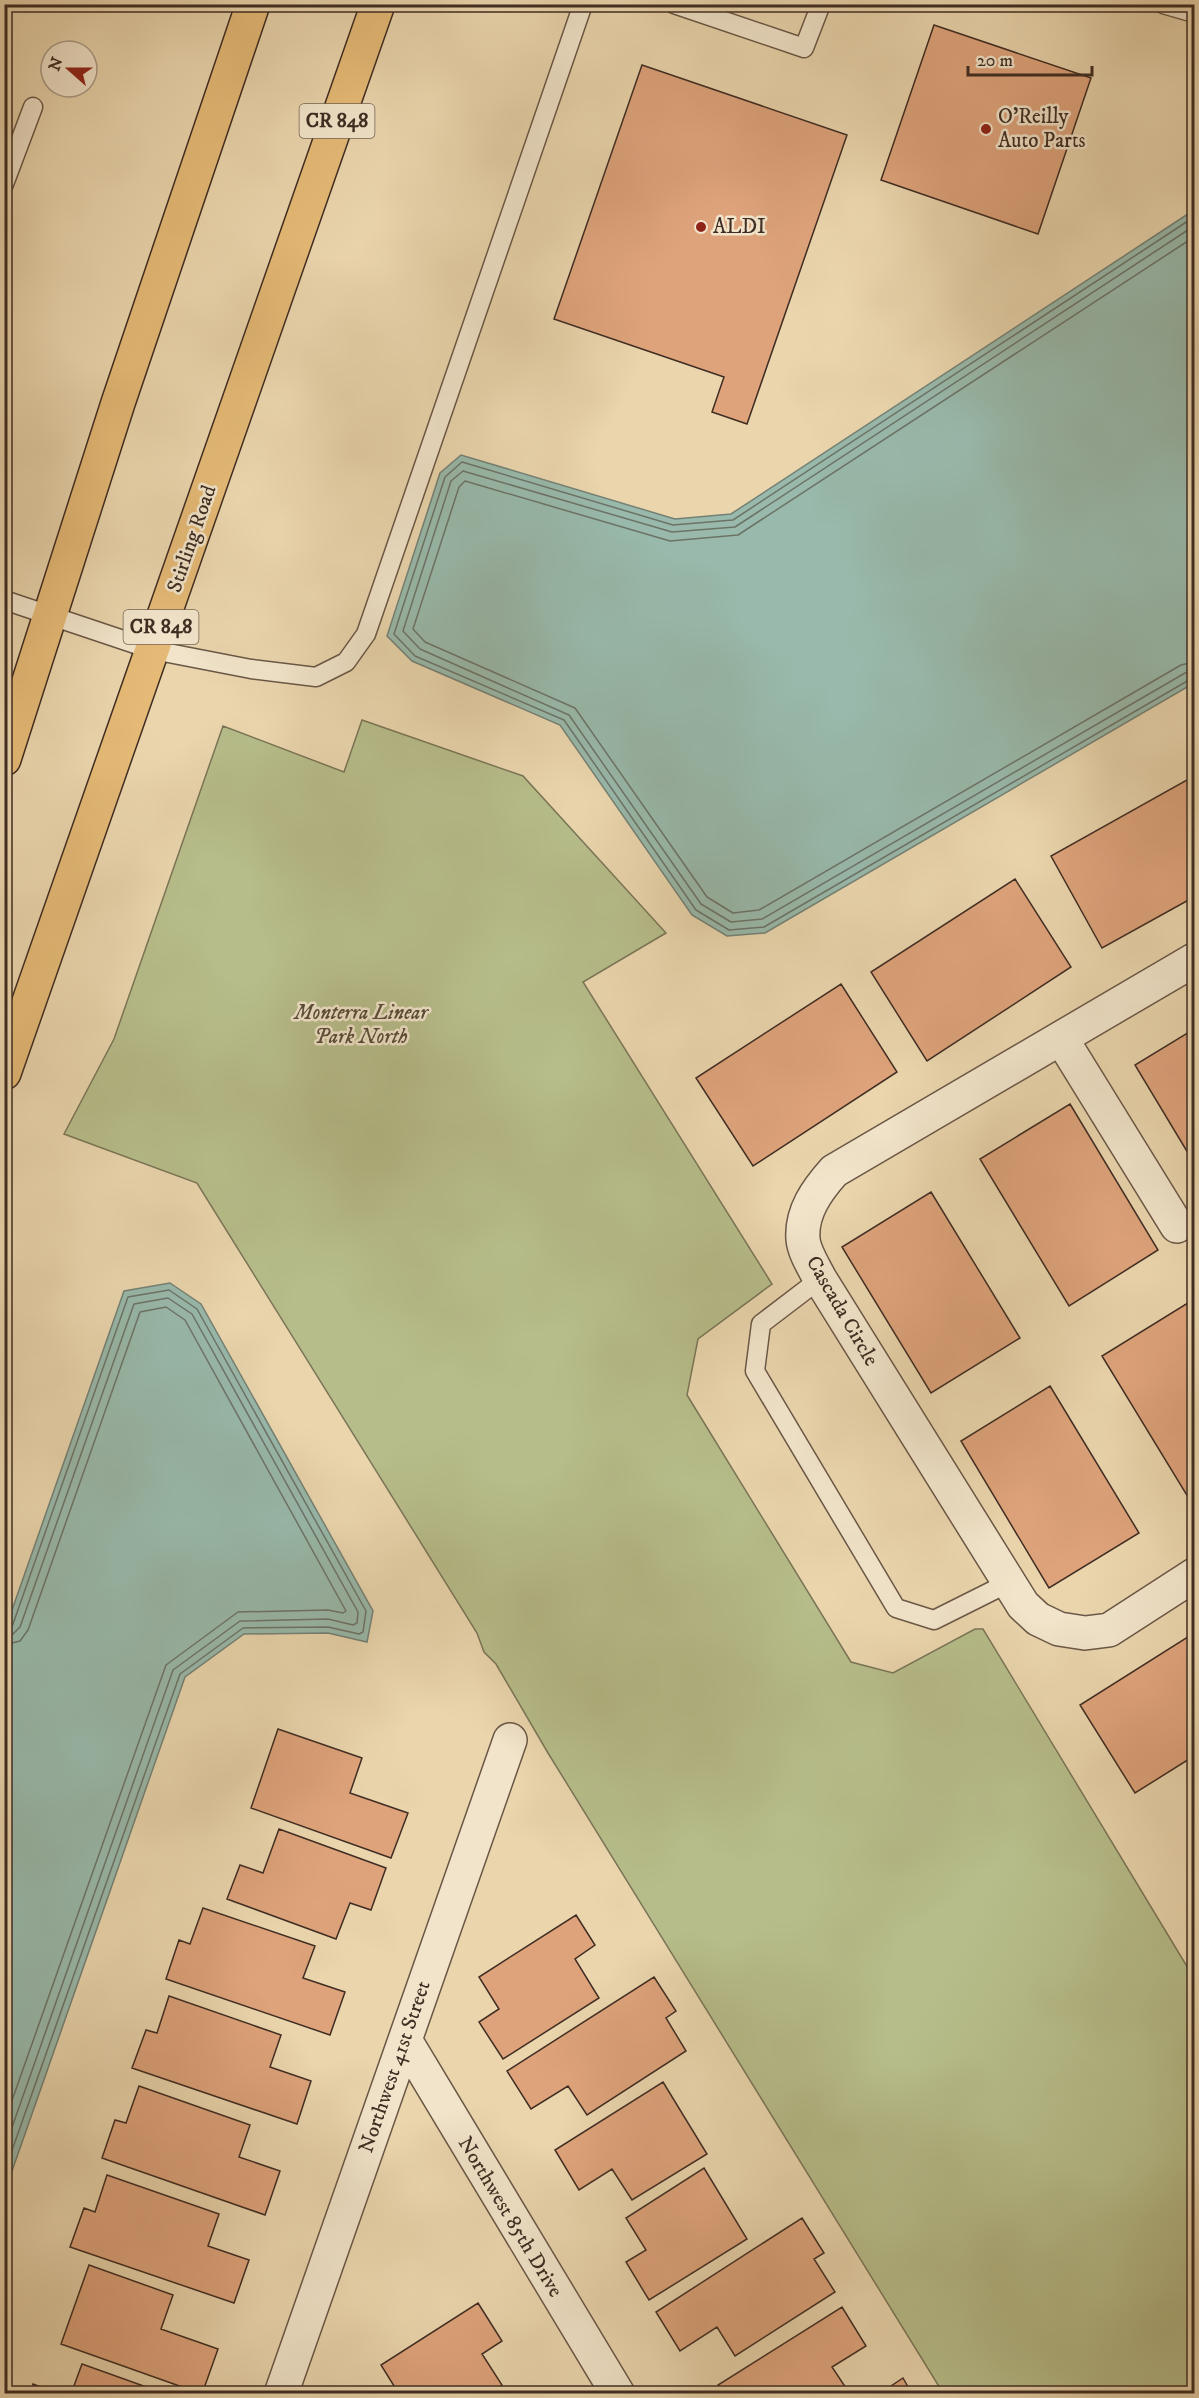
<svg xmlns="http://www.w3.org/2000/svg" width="1199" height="2398" viewBox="0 0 1199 2398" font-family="'IM FELL DW Pica',serif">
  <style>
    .green { fill: #b6bd8a; stroke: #7a7556; stroke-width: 1.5 }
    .water { fill: #98b9ab; stroke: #748175; stroke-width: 1.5 }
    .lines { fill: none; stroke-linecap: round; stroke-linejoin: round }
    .shore { stroke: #6c7367; stroke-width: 1.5 }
    .building { fill: #dea37b; stroke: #3f2d23; stroke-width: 1.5 }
    .lane-casing { stroke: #6a5746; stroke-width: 21 }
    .street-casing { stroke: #6a5746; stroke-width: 36 }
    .primary-casing { stroke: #3f2d23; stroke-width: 36 }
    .lane { stroke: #f1e4ca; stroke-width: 18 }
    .street { stroke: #f1e4ca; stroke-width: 33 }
    .primary { stroke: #e5ba76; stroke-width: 33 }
    .poi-dot { fill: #8f2418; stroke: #f1e4ca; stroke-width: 2 }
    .labels { text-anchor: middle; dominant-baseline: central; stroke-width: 5; stroke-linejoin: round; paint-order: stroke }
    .shield { fill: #f1e4ca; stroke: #746455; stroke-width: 1.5 }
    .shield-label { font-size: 20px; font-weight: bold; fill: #3f2d23 }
    .poi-label { font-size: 21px; fill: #3f2d23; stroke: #f1e4ca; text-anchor: start }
    .street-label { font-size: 21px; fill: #3f2d23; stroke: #f1e4ca }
    .park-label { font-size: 21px; font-style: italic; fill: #574a38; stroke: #f1e4ca }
  </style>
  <rect width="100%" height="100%" fill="#ead5ad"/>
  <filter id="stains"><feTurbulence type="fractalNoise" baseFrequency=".00333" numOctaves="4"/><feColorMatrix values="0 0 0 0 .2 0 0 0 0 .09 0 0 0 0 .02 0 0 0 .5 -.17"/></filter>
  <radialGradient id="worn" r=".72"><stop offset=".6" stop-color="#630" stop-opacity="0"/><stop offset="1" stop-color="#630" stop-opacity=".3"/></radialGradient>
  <path class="green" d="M362,720L523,776L666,933L583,982L772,1284L698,1339L687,1395L851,1662L893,1673L975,1629H983L1194,1978V2393H943L548,1753L496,1664L484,1652L477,1633L197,1183L64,1134L114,1039L223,726L344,772Z"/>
  <path class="water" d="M1194,210V683L765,933L727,936L692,915L560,725L412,661L387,636L440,473L461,455L675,519L731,514Z
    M170,1283L201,1304L373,1611L367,1642L328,1633L244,1634L185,1677L5,2191V1630L124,1291Z"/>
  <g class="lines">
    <path class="shore" d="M1194,217L733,520L673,525L462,462L445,477L394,634L415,656L564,720L696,910L729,930L764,927L1189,680L1194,679
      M1194,226L735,527L672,532L463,471L451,481L403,631L420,649L569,715L701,904L731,922L762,919L1185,673L1194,671
      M1194,237L738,535L670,541L465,481L459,487L413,629L425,642L575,708L707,897L733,913L759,910L1181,665L1194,662
      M4,1629L10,1628L13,1624L128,1297L169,1290L197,1309L366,1611L363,1632L359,1634L328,1627L243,1628L180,1674L4,2173
      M4,1636L13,1634L20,1627L134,1304L168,1298L192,1314L358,1612L357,1623L353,1625L328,1619L240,1621L173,1670L4,2150
      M4,1645L20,1641L28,1630L140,1312L166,1307L185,1320L346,1611L343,1613L328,1610L238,1612L166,1665L4,2123"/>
  </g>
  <path class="building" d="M934,25L1091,78L1038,234L881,180Z
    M642,65L847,135L747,424L712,412L724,377L554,319Z
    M1194,776V897L1102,948L1051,856Z
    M1015,879L1071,967L927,1061L871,972Z
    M841,984L897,1072L753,1166L696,1078Z
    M1194,1029V1163L1135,1065Z
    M1070,1104L1158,1250L1069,1306L980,1159Z
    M931,1192L1020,1338L931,1393L842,1247Z
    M1191,1301L1194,1306V1500L1191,1502L1102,1356Z
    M1050,1386L1139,1533L1049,1588L961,1441Z
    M1194,1633V1756L1135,1793L1080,1705Z
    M278,1729L362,1758L350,1793L408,1813L391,1858L251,1808Z
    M279,1829L386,1868L371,1910L350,1903L336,1939L227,1899L240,1865L263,1873Z
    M203,1908L315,1946L303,1978L345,1992L330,2035L166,1979L179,1940L190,1944Z
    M576,1915L595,1945L575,1959L599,1998L503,2059L479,2022L499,2009L479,1977Z
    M654,1977L676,2011L666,2018L686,2051L587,2115L568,2086L531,2109L507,2071Z
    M169,1996L281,2035L270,2067L311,2081L297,2124L132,2068L146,2030L157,2033Z
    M663,2082L707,2154L632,2200L612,2169L579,2190L555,2150Z
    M139,2086L250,2125L239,2157L280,2171L265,2215L102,2158L115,2120L126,2123Z
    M704,2168L747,2239L649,2300L626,2262L646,2250L626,2218Z
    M107,2175L219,2214L208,2246L249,2260L234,2303L70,2247L84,2208L95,2212Z
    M802,2218L824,2253L814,2259L835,2292L735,2356L717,2327L680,2351L656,2312Z
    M89,2265L173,2295L161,2329L218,2349L202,2394L61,2344Z
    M478,2303L502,2341L482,2354L502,2385L489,2394H399L381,2365Z
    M842,2307L866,2346L832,2367L850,2394H723L718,2385Z
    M82,2364L166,2394H71Z
    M903,2378L912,2394H879Z
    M33,2384L59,2394H30Z"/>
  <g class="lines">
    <g class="lane-casing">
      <path id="lane" d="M674,4L804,48L821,4
        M1163,4L1194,13
        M4,184L33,107
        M4,600L153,650L251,669L316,677L346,662L366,634L583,4
        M820,1279L761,1324L755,1371L896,1608L934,1620L1010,1582"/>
    </g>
    <g class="street-casing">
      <path id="street" d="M1194,960L834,1171C817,1190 801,1212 803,1239C804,1252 814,1267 820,1279L1023,1605L1038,1619L1059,1629L1085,1633L1109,1630L1194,1575
        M1061,1038L1177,1226
        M405,2040L618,2394
        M281,2394L510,1740"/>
    </g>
    <g class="primary-casing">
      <path id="primary" d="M4,759L118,403L253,4
        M4,1073L378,4"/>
    </g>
    <use href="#lane" class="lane"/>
    <use href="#street" class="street"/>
    <use href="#primary" class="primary"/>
  </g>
  <g class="poi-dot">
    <circle cx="986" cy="129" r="6"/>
    <circle cx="701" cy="227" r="6"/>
  </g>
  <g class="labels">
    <g class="shield">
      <rect x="299.5" y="104" width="75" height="34" rx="4.5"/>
      <rect x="123.5" y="610" width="75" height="34" rx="4.5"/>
    </g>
    <g class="shield-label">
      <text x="337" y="121">CR 848</text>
      <text x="161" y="627">CR 848</text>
    </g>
    <g class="poi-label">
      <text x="998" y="117">O'Reilly<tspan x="998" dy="24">Auto Parts</tspan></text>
      <text x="713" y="227">ALDI</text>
    </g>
    <g class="street-label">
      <text transform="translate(192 539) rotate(-71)">Stirling Road</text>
      <text transform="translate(842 1311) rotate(60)">Cascada Circle</text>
      <text transform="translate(395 2067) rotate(-71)">Northwest 41st Street</text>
      <text transform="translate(510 2217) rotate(59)">Northwest 85th Drive</text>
    </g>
    <g class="park-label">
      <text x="361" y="1013">Monterra Linear<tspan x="361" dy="24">Park North</tspan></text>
    </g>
  </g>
  <rect width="1199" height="2398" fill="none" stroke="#ead5ad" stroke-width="24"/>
  <rect x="6" y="6" width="1187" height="2386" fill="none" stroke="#3f2d23" stroke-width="3"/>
  <rect x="12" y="12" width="1175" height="2374" fill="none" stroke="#3f2d23" stroke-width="1.5"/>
  <g transform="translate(69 69) rotate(291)"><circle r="28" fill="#f1e4ca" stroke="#aa9b87" stroke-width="1.5"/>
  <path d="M0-4.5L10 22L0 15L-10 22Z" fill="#8f2418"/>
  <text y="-9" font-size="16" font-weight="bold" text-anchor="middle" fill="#3f2d23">N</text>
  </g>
  <path d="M968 66v9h124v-9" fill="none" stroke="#3f2d23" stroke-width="3"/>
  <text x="977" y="66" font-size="18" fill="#3f2d23" stroke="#f1e4ca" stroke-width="4.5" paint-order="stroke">20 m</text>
  <rect width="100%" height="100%" filter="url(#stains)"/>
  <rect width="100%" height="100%" fill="url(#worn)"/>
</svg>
